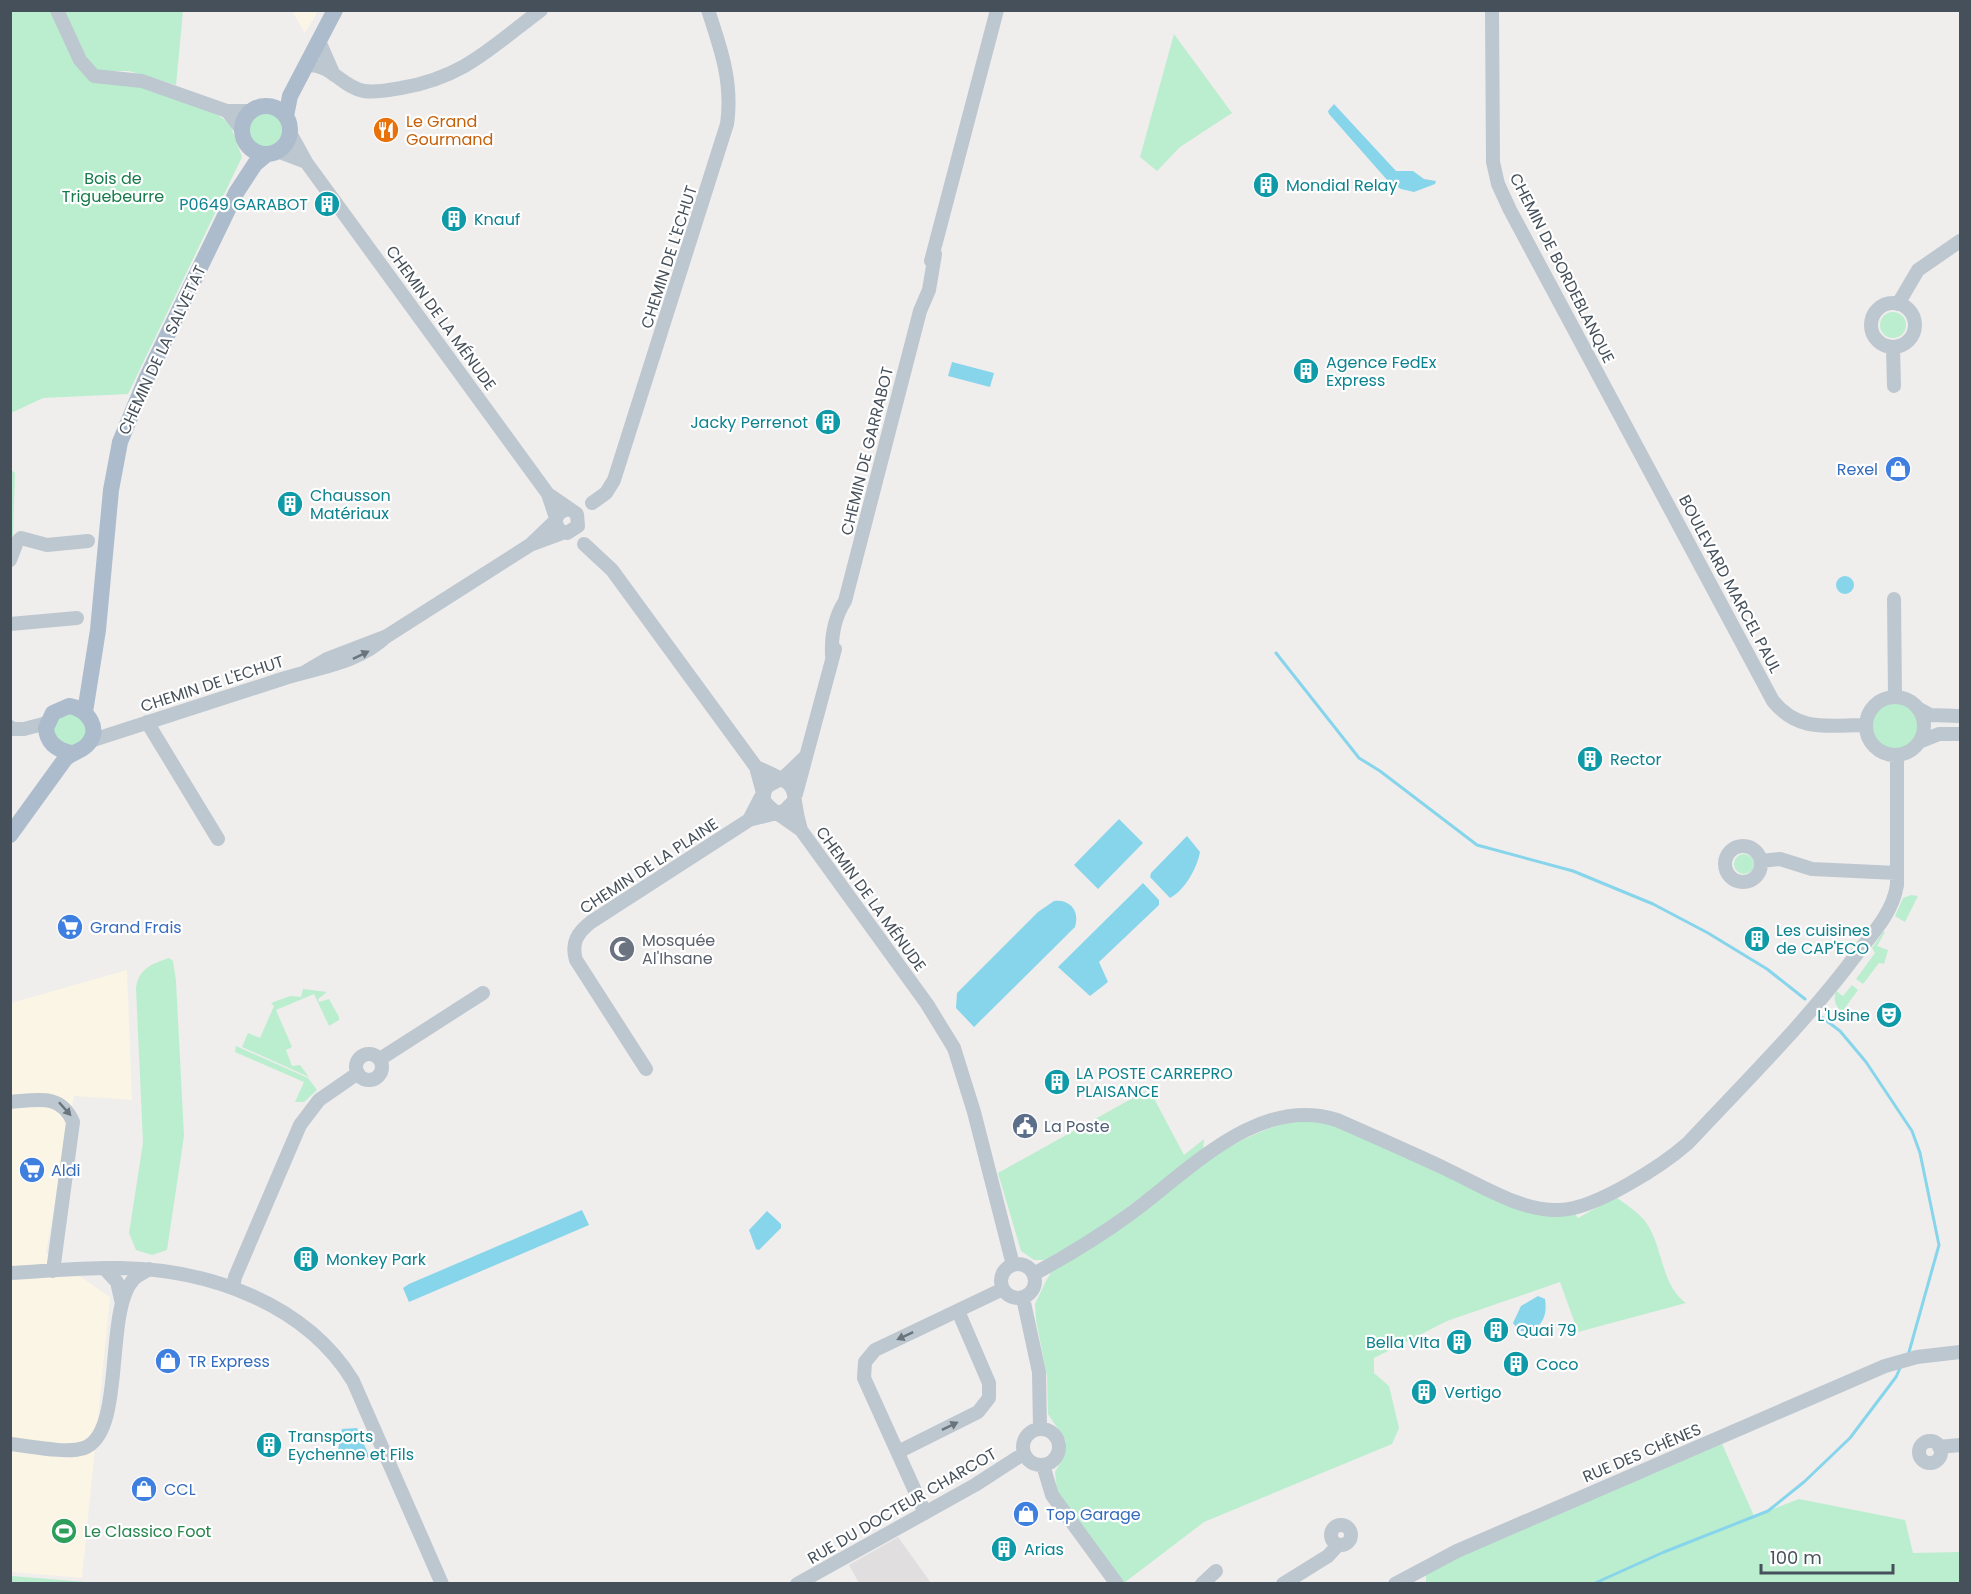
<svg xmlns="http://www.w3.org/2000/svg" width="1971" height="1594" viewBox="0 0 1971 1594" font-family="Poppins,sans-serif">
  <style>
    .commercial { fill: #fbf5e5 }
    .education { fill: #e1dedf }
    .green { fill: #baeecf }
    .water { fill: #87d5eb }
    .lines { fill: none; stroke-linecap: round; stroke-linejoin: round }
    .stream { stroke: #87d5eb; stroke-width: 3 }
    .minor { stroke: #bdc7cf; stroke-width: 14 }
    .major { stroke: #acbccc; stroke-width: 16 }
    .oneway { fill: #69747d }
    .labels { text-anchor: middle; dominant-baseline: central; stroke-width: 4.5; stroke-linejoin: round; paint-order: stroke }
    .food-label { font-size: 16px; fill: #c56008; stroke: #fff; text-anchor: start }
    .park-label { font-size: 16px; fill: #177a4a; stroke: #fff }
    .culture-label { font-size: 16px; fill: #0d838f; stroke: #fff; text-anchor: start }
    .street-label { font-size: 16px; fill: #45505a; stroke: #fff }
    .shop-label { font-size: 16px; fill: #366cbe; stroke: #fff; text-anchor: start }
    .worship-label { font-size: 16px; fill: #5b616d; stroke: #fff; text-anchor: start }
    .service-label { font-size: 16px; fill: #4e5e75; stroke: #fff; text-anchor: start }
    .leisure-label { font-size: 16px; fill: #27864d; stroke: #fff; text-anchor: start }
  </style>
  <rect width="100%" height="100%" fill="#f0eded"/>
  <path class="commercial" d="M292,11H318L305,33Z
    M127,970L132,1100L74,1096L46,1253L110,1297L82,1578L11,1572V1003Z"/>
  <path class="education" d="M898,1537L931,1583H859L849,1565Z"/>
  <path class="green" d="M10,11H52L80,68L143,86L218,115L230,124L242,157L128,394L43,398L11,413Z
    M63,11H183L176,85L129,71H97L84,55Z
    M1174,34L1232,113L1180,147L1157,171L1140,157Z
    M248 130a17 17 0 1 1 34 0a17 17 0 1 1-34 0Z
    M1880 325a13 13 0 1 1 26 0a13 13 0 1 1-26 0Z
    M10,469L15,473L13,536L11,537Z
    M1870 725a25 25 0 1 1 50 0a25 25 0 1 1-50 0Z
    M76,712L88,729L83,740L73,746L61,744L53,733V721Z
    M1734 864a10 10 0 1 1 20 0a10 10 0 1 1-20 0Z
    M1911,895L1918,896L1905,922L1895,916L1903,898Z
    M1883,932H1885L1877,946L1888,950L1884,964L1879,963L1863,984L1856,979L1875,953L1872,948Z
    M169,958L173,961L176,981L184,1136L167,1250L152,1255L136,1250L129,1233L143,1143L136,988C139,968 152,964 169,958Z
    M1852,985L1858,990L1842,1012C1835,1006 1833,999 1836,991L1843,996Z
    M303,989L327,992L318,999L319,1002L329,999L339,1017V1020L329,1026L314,994L276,1010L292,1047L286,1050L292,1066L300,1065L309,1077L242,1047L248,1033L260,1038L274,1006L271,1003L290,996L301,997Z
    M236,1046L308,1078L317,1090L304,1102H295L304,1082L235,1052Z
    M1149,1089L1184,1155L1204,1139L1203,1151L1091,1234L1045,1260H1034L1021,1251L998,1173Z
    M1298,1119L1323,1120L1482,1191L1575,1214L1578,1218L1616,1197C1625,1204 1638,1212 1645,1221C1664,1247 1660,1284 1686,1303L1578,1332L1560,1282L1447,1321L1374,1358V1373L1389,1386L1399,1428L1392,1444L1204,1522L1124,1583L1057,1490L1055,1472L1063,1458L1066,1441L1048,1414L1047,1376L1036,1320L1035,1304L1047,1279L1052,1271L1212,1157C1240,1140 1267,1128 1298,1119Z
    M1722,1444L1754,1516L1799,1499L1905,1520L1913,1553L1960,1552V1584H1426V1575L1457,1558Z
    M10,1576H11L99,1583H11Z"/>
  <path class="water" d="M1334,104L1396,171H1413L1424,179L1436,181L1435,184L1414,192L1401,189L1388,181L1329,114L1328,111Z
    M952,362L994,373L990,387L948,376Z
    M1836 585a9 9 0 1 1 18 0a9 9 0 1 1-18 0Z
    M1119,819L1143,843L1098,889L1074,865Z
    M1187,836L1200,852C1197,868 1185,890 1170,898L1150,877L1151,873Z
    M1143,883L1159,900V905L1099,962L1108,982L1090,996L1058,967Z
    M1054,901C1070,899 1080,911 1075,927L974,1027L956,1008L957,993L1038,912Z
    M582,1210L589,1225L409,1302L403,1288L409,1284Z
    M767,1211L781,1224V1228L759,1250L756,1249L749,1230Z
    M1538,1296L1545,1299C1548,1317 1541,1332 1519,1331L1513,1323L1521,1306Z
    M357,1428L370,1458L338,1450L342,1429Z"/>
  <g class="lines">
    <path class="stream" d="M1276,653L1359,758L1380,771L1477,845L1573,871L1653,904L1708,933L1767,969L1805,999
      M1819,1015L1840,1031L1866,1062L1912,1131L1920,1153L1939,1245L1909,1352
      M1593,1584L1664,1552L1768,1511L1804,1482L1850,1438L1896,1377L1901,1366"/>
    <path class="minor" d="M57,10L80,60L94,76L142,81L227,111H252
      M1492,10L1493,162L1498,184L1510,210L1773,701C1799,733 1829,725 1865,725
      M319,41L334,75
      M307,65C330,63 342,87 364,91C376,93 389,90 401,88C465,77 491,47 541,10
      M227,111L242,130
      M290,133L306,162L548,494
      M277,151L306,162
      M931,261L997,10
      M1871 325a22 22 0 1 1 44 0a22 22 0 1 1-44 0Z
      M1898,304L1918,270L1960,241
      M1893,347L1894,386
      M592,503L606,493L614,480L727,124C733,83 721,49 708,10
      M556,518L548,494L577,514L578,526L567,533L559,530L555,521L559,513L567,509
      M555,521L530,545L565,532
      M584,544L612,570L756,767
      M10,560L17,542L21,538L47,545L88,541
      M1894,599L1895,696
      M10,624L77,618
      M387,636L530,545
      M832,656C831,635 834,618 845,601L920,311L929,290L935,254
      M1866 726a29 29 0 1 1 58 0a29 29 0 1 1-58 0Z
      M1919,709L1930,715L1960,716
      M147,722L218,839
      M10,727L11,729H24L47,723
      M90,741C154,720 218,700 282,679C320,667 357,664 387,636L327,659L305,672
      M1919,742L1939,734H1960
      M806,756C799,763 792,770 784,777C774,785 763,782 764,800C768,809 791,822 801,830L927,1004L954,1048L974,1112L1013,1265
      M796,794L835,649
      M795,800L784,811L749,820L763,793L756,767C807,789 787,783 801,830
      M1725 864a18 18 0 1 1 36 0a18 18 0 1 1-36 0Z
      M1761,861L1780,859L1812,869L1897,873
      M356 1067a13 13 0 1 1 26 0a13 13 0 1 1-26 0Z
      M380,1059L483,993
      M646,1069L576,960C571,943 577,933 591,922L749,820
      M10,1102C37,1100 61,1093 73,1122L53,1271
      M1001 1281a17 17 0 1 1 34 0a17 17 0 1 1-34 0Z
      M104,1268L117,1282L122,1304
      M10,1273C47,1271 84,1267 120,1268C209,1269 306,1304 353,1381L442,1584
      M1034,1274C1067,1256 1100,1236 1130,1214C1188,1172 1258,1094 1337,1120C1373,1136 1410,1152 1446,1169C1480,1185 1522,1212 1560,1210C1595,1209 1662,1166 1688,1143C1747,1080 1808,1020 1859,951C1875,931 1893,911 1897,885V755
      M233,1288L235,1277L300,1125L319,1100L358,1073
      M1023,1298L1039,1372L1040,1428
      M1023 1447a18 18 0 1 1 36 0a18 18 0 1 1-36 0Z
      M1919 1452a11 11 0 1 1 22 0a11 11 0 1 1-22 0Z
      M10,1444C30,1446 66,1454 84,1448C126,1433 104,1312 133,1280C137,1275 144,1273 149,1269
      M1939,1447L1960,1445
      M898,1452L978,1412L989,1398V1383L958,1311
      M1043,1465L1052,1495L1117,1584
      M925,1513L864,1378L865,1362L875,1350L1003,1289
      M1331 1535a10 10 0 1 1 20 0a10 10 0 1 1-20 0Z
      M797,1584L975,1485L1023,1454
      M1202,1584L1216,1571
      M1283,1584L1328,1556L1338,1545
      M1395,1584L1457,1551L1885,1366L1917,1357L1960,1352"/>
    <path class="major" d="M242 130a24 24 0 1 1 48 0a24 24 0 1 1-48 0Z
      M286,116L290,96L335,10
      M85,712L98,630L111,490L120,442L146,379L236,193L255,164L267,154
      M10,835L65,759C71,753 79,752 86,746C103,730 88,709 69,706L53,713L46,728C47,743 57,750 71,753"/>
  </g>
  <defs><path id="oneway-solid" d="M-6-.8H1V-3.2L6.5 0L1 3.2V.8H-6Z" transform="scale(1.5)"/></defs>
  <g class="oneway">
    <use href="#oneway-solid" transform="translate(361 655) rotate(-26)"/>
    <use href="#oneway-solid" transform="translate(65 1109) rotate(48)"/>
    <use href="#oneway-solid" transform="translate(905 1336) rotate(155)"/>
    <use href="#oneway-solid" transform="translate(950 1426) rotate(-26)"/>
  </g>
  <defs>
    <g id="restaurant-disc" transform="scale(1.35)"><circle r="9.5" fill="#e8710a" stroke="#fff"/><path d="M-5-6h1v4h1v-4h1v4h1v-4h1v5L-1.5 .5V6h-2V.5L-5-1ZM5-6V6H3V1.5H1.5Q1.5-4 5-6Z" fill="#fff"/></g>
    <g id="building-disc" transform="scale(1.35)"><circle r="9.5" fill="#0f9aa8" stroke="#fff"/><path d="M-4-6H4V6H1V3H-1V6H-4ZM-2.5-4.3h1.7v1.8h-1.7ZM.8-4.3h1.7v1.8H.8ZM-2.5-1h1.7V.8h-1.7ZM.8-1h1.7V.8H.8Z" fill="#fff"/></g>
    <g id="shop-disc" transform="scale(1.35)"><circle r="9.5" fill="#3f7fe0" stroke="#fff"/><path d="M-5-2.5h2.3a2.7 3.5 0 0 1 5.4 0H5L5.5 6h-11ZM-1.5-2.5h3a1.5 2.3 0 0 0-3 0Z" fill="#fff"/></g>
    <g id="supermarket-disc" transform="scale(1.35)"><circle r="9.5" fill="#3f7fe0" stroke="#fff"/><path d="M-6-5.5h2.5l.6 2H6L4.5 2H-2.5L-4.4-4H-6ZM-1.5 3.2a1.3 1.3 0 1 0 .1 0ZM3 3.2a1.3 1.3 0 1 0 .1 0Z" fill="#fff"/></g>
    <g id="mosque-disc" transform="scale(1.35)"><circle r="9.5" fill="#6b7280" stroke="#fff"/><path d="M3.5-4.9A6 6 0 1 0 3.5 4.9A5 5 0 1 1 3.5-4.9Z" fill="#fff"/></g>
    <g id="theatre-disc" transform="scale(1.35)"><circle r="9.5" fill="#0f9aa8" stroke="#fff"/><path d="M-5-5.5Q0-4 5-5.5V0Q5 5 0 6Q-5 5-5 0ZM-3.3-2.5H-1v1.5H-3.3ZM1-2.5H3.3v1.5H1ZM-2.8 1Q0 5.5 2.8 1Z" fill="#fff"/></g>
    <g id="civic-disc" transform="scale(1.35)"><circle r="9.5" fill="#5c6f8a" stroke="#fff"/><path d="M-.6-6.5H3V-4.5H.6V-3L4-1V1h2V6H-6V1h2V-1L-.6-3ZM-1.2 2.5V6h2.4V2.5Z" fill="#fff"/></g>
    <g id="stadium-disc" transform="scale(1.35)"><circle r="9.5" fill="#2e9e5b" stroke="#fff"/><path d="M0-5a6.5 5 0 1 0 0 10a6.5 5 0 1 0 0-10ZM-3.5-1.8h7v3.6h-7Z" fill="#fff"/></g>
  </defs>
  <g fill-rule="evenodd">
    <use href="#restaurant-disc" x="386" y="130"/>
    <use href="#building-disc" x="1266" y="185"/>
    <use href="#building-disc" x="327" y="204"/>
    <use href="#building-disc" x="454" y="219"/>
    <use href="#building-disc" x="1306" y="371"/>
    <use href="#building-disc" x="828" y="422"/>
    <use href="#shop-disc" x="1898" y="469"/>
    <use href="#building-disc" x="290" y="504"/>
    <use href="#building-disc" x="1590" y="759"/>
    <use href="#supermarket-disc" x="70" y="927"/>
    <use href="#building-disc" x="1757" y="939"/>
    <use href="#mosque-disc" x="622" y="949"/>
    <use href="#theatre-disc" x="1889" y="1015"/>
    <use href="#building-disc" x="1057" y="1082"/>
    <use href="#civic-disc" x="1025" y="1126"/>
    <use href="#supermarket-disc" x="32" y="1170"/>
    <use href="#building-disc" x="306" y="1259"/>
    <use href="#building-disc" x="1496" y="1330"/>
    <use href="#building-disc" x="1459" y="1342"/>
    <use href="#shop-disc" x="168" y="1361"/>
    <use href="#building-disc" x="1516" y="1364"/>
    <use href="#building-disc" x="1424" y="1392"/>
    <use href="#building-disc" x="269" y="1445"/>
    <use href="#shop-disc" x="144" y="1489"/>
    <use href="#shop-disc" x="1026" y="1514"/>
    <use href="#stadium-disc" x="64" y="1531"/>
    <use href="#building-disc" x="1004" y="1549"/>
  </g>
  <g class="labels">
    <g class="food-label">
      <text x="406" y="121">Le Grand<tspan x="406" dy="18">Gourmand</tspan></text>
    </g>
    <g class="park-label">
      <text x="113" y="178">Bois de<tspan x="113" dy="18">Triguebeurre</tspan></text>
    </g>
    <g class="culture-label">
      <text x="1286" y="185">Mondial Relay</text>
      <text x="308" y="204" text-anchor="end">P0649 GARABOT</text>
      <text x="474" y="219">Knauf</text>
      <text x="1326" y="362">Agence FedEx<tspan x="1326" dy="18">Express</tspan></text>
      <text x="808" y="422" text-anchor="end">Jacky Perrenot</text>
      <text x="310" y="495">Chausson<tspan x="310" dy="18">Matériaux</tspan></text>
      <text x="1610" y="759">Rector</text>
      <text x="1776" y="930">Les cuisines<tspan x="1776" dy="18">de CAP'ECO</tspan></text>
      <text x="1870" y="1015" text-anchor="end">L'Usine</text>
      <text x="1076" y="1073">LA POSTE CARREPRO<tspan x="1076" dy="18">PLAISANCE</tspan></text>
      <text x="326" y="1259">Monkey Park</text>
      <text x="1516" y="1330">Quai 79</text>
      <text x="1440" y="1342" text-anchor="end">Bella VIta</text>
      <text x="1536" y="1364">Coco</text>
      <text x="1444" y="1392">Vertigo</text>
      <text x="288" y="1436">Transports<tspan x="288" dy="18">Eychenne et Fils</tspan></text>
      <text x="1024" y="1549">Arias</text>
    </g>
    <g class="street-label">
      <text transform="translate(669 257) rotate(-72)">CHEMIN DE L'ECHUT</text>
      <text transform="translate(1562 268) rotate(63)">CHEMIN DE BORDEBLANQUE</text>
      <text transform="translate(441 318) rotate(54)">CHEMIN DE LA MÉNUDE</text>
      <text transform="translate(162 350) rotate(-65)">CHEMIN DE LA SALVETAT</text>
      <text transform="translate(867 451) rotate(-76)">CHEMIN DE GARRABOT</text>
      <text transform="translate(1730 584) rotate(62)">BOULEVARD MARCEL PAUL</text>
      <text transform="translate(212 684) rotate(-18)">CHEMIN DE L'ECHUT</text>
      <text transform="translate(649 866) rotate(-33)">CHEMIN DE LA PLAINE</text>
      <text transform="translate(871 899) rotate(54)">CHEMIN DE LA MÉNUDE</text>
      <text transform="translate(1642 1453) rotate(-23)">RUE DES CHÊNES</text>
      <text transform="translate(902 1506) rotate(-30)">RUE DU DOCTEUR CHARCOT</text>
    </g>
    <g class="shop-label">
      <text x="1878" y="469" text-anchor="end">Rexel</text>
      <text x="90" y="927">Grand Frais</text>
      <text x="51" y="1170">Aldi</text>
      <text x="188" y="1361">TR Express</text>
      <text x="164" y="1489">CCL</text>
      <text x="1046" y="1514">Top Garage</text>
    </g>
    <g class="worship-label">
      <text x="642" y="940">Mosquée<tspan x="642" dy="18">Al'Ihsane</tspan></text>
    </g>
    <g class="service-label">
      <text x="1044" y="1126">La Poste</text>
    </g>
    <g class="leisure-label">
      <text x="84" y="1531">Le Classico Foot</text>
    </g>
  </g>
  <rect width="1971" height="1594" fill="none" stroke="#45505a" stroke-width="24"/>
  <path d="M1761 1564v9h132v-9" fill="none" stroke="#45505a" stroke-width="3"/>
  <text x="1770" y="1564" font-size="18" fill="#45505a" stroke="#ffffff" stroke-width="4.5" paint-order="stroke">100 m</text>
</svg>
